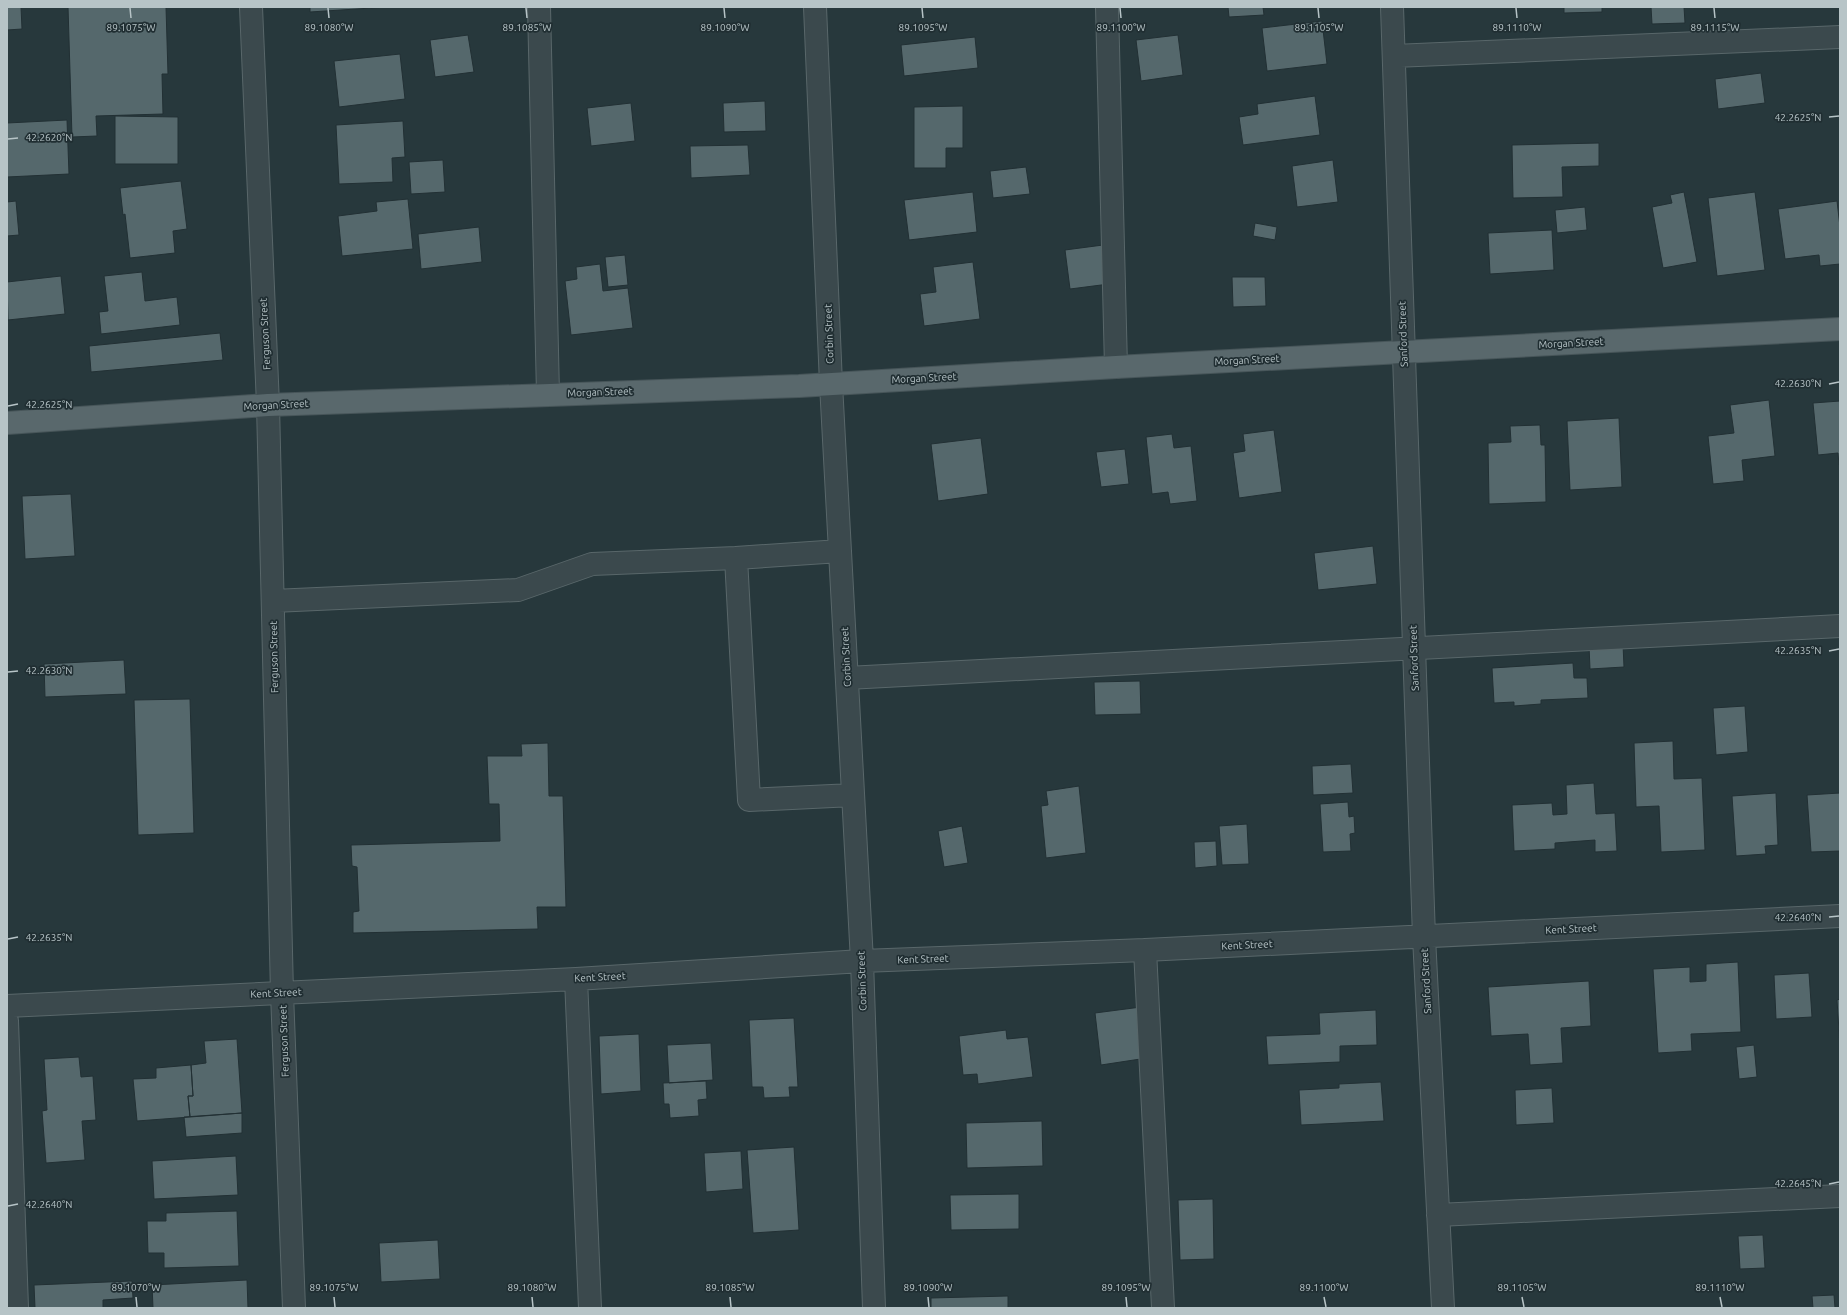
<svg xmlns="http://www.w3.org/2000/svg" width="1847" height="1315" viewBox="0 0 1847 1315" font-family="Ubuntu,sans-serif">
  <style>
    .building { fill: #55686c; stroke: #223034 }
    .lines { fill: none; stroke-linecap: round; stroke-linejoin: round }
    .minor-casing { stroke: #59676a; stroke-width: 24 }
    .major-casing { stroke: #475559; stroke-width: 24 }
    .minor { stroke: #3b494d; stroke-width: 22 }
    .major { stroke: #59686c; stroke-width: 22 }
    .ticks { fill: none; stroke: #b7c4c7; stroke-width: 1.5 }
    .labels { text-anchor: middle; dominant-baseline: central; stroke-width: 3.5; stroke-linejoin: round; paint-order: stroke }
    .street-label { font-size: 10px; fill: #b7c4c7; stroke: #202e32 }
    .ticks-label { font-size: 10px; text-anchor: middle; fill: #b7c4c7; stroke: #202e32; stroke-width: 3.5; stroke-linejoin: round; paint-order: stroke }
  </style>
  <rect width="100%" height="100%" fill="#27383c"/>
  <path class="building" d="M7,7H21L22,29L7,30Z
    M68,7H166L168,74H162L163,114L96,116L97,136L72,137Z
    M310,7H387L310,12Z
    M1228,7H1263L1264,15L1229,17Z
    M1564,7H1602V12L1564,13Z
    M1651,7H1684L1685,23L1652,24Z
    M1322,21L1327,64L1267,71L1262,28Z
    M468,35L474,72L435,77L430,40Z
    M1178,35L1183,75L1141,81L1136,40Z
    M975,37L978,68L904,76L901,45Z
    M400,54L405,99L339,107L334,61Z
    M1761,73L1765,103L1718,109L1715,79Z
    M1315,96L1320,135L1243,145L1239,117L1258,114L1257,104Z
    M765,101L766,131L724,132L723,103Z
    M631,103L635,141L591,146L587,108Z
    M963,106V148H946V168H914V107Z
    M115,116L178,117V164H115Z
    M67,120L69,174L7,177V123Z
    M403,121L405,157L392,158L393,182L339,184L336,125Z
    M1599,143V166L1562,167L1563,197L1513,198L1512,145Z
    M748,145L750,175L691,178L690,146Z
    M443,160L445,192L411,194L409,162Z
    M1333,160L1338,202L1297,207L1292,166Z
    M1026,167L1030,194L993,198L990,171Z
    M181,181L187,229L173,231L175,253L130,258L125,214L123,215L120,188Z
    M973,192L977,232L909,240L904,200Z
    M1684,192L1697,262L1663,268L1652,207L1672,203L1670,195Z
    M1755,192L1765,270L1717,276L1708,198Z
    M408,199L413,249L342,256L338,216L377,211L376,202Z
    M16,201L19,235L7,236V202Z
    M1837,201L1840,227V264L1820,266L1819,255L1785,259L1778,209Z
    M1585,207L1587,230L1557,233L1555,210Z
    M1255,223L1277,227L1275,240L1253,236Z
    M479,227L482,262L421,269L418,234Z
    M1552,230L1554,270L1490,274L1488,233Z
    M1103,245L1109,284L1070,289L1065,250Z
    M625,255L628,285L608,287L605,257Z
    M973,262L980,319L924,326L920,294L936,292L933,267Z
    M600,264L603,291L628,288L633,328L571,335L565,281L577,279L576,267Z
    M142,272L145,301L177,297L180,325L101,334L99,312L108,311L104,276Z
    M61,276L65,314L8,320L7,282Z
    M1232,277H1265L1266,306L1233,307Z
    M220,333L223,360L91,372L89,346Z
    M1769,400L1775,456L1742,460L1744,481L1713,484L1708,436L1734,433L1730,405Z
    M1840,401V464L1839,465L1838,453L1818,455L1813,403Z
    M1619,418L1622,487L1570,490L1567,421Z
    M1540,425L1541,445H1545L1546,502L1489,504L1488,443L1511,442L1510,426Z
    M1274,430L1282,492L1239,498L1233,453L1245,451L1243,434Z
    M1172,434L1174,448L1191,446L1197,501L1170,504L1168,492L1152,494L1146,437Z
    M981,438L988,494L938,501L931,444Z
    M1125,449L1129,484L1101,487L1096,452Z
    M71,494L75,556L25,559L22,496Z
    M1373,546L1377,584L1318,590L1314,553Z
    M1623,644L1624,667L1590,669L1589,646Z
    M124,660L126,694L45,697L44,664Z
    M1573,663L1574,678H1587L1588,698L1541,700V704L1514,706V702L1494,703L1492,668Z
    M1140,681L1141,714L1095,715L1094,682Z
    M190,699L194,833L138,835L134,700Z
    M1745,706L1748,752L1716,755L1713,708Z
    M1673,741L1674,779L1702,778L1705,850L1661,852L1659,806L1636,807L1634,743Z
    M548,743L549,796H563L566,907H537L538,929L353,933V912L359,911L357,867L352,866L351,845L500,841L499,804H489L487,756H522L521,744Z
    M1351,764L1353,793L1313,795L1312,766Z
    M1594,783L1596,814L1615,813L1617,851L1595,852V840L1555,843V849L1514,851L1512,805L1552,803L1553,815L1567,814L1566,785Z
    M1079,786L1086,853L1046,858L1041,806L1048,805L1046,791Z
    M1776,793L1778,845L1765,846L1766,854L1736,856L1732,796Z
    M1840,793V851L1811,852L1807,795Z
    M1348,802L1349,817L1354,816L1355,833L1350,834L1351,851L1323,852L1320,804Z
    M1247,824L1249,864L1222,865L1219,826Z
    M962,826L968,863L944,867L938,831Z
    M1216,841L1217,866L1195,868L1194,842Z
    M1738,962L1741,1032L1691,1034L1692,1051L1658,1053L1653,969L1690,967V982L1706,981V964Z
    M1809,973L1812,1017L1776,1019L1774,975Z
    M1589,981L1591,1026L1561,1028L1563,1063L1530,1065L1528,1034L1491,1036L1488,987Z
    M1840,999V1046L1837,1000Z
    M1141,1007L1147,1058L1101,1065L1095,1013Z
    M1376,1010L1377,1045L1340,1046V1062L1268,1065L1266,1036L1320,1034L1319,1013Z
    M794,1018L798,1087H789L790,1097L764,1098L763,1087H752L749,1020Z
    M1006,1030L1007,1039L1028,1037L1033,1077L978,1084L977,1074L963,1075L959,1036Z
    M639,1034L641,1091L601,1094L599,1036Z
    M237,1039L242,1113L190,1117L188,1096H193L191,1065L206,1063L204,1041Z
    M711,1043L713,1080L669,1083L667,1045Z
    M1754,1045L1757,1077L1739,1079L1736,1047Z
    M79,1057L81,1077L93,1076L96,1120L82,1121L85,1160L46,1163L42,1111L47,1110L44,1059Z
    M191,1065L193,1096H188L190,1117L137,1121L133,1079L156,1078V1068Z
    M706,1081L707,1099L698,1100L699,1116L670,1118L669,1104H664L663,1083Z
    M1381,1082L1384,1121L1301,1125L1299,1090L1339,1088V1084Z
    M1552,1088L1554,1123L1516,1125L1515,1090Z
    M242,1113V1133L186,1137L184,1117Z
    M1042,1121L1043,1166L967,1168L966,1123Z
    M794,1147L799,1230L753,1233L747,1150Z
    M741,1151L743,1189L706,1192L704,1153Z
    M236,1156L238,1195L154,1199L152,1161Z
    M1019,1194V1229L951,1230L950,1195Z
    M1213,1199L1214,1259L1180,1260L1178,1200Z
    M237,1211L239,1266L164,1268V1253H148L147,1221H166V1213Z
    M1763,1235L1765,1268L1740,1269L1738,1236Z
    M438,1240L440,1279L381,1282L379,1243Z
    M247,1280L248,1308H153L152,1285Z
    M132,1281L133,1298L103,1300V1308H35L34,1285Z
    M1834,1295L1835,1308H1813L1812,1296Z
    M1008,1296V1308H931V1298Z"/>
  <g class="lines">
    <g class="minor-casing">
      <path id="minor" d="M251,7L268,405L282,993L294,1308
        M539,7L548,394
        M815,7L831,384L862,961L874,1308
        M1107,7L1116,367
        M1392,7L1424,937L1443,1308
        M1394,56L1840,37
        M736,558L840,551
        M273,601L518,590L592,564L736,558L749,800L853,795
        M847,678L1840,626
        M1145,950L1163,1308
        M576,979L590,1308
        M7,1006L576,979L862,961L1145,950L1840,916
        M7,1021L17,1308
        M1438,1215L1840,1196"/>
    </g>
    <g class="major-casing">
      <path id="major" d="M7,423L268,405L799,386L1116,367L1840,329"/>
    </g>
    <use href="#minor" class="minor"/>
    <use href="#major" class="major"/>
  </g>
  <path class="ticks" d="M130,8L131,18M328,8L329,18M526,8L527,18M724,8L725,18M922,8L923,18M1120,8L1121,18M1318,8L1319,18M1516,8L1517,18M1714,8L1715,18M1829,117L1839,116M8,139L18,138M1829,384L1839,382M8,406L18,404M1829,651L1839,649M8,672L18,671M1829,917L1839,916M8,939L18,937M1829,1184L1839,1182M8,1206L18,1204M136,1297L137,1307M334,1297L335,1307M532,1297L533,1307M730,1297L731,1307M928,1297L929,1307M1126,1297L1127,1307M1324,1297L1326,1307M1522,1297L1524,1307M1720,1297L1722,1307"/>
  <g class="labels">
    <g class="street-label">
      <text transform="translate(265 334) rotate(-93)">Ferguson Street</text>
      <text transform="translate(829 334) rotate(-92)">Corbin Street</text>
      <text transform="translate(1403 334) rotate(-92)">Sanford Street</text>
      <text transform="translate(1571 343) rotate(-3)">Morgan Street</text>
      <text transform="translate(1247 360) rotate(-3)">Morgan Street</text>
      <text transform="translate(924 378) rotate(-3)">Morgan Street</text>
      <text transform="translate(600 392) rotate(-2)">Morgan Street</text>
      <text transform="translate(276 405) rotate(-3)">Morgan Street</text>
      <text transform="translate(274 657) rotate(-91)">Ferguson Street</text>
      <text transform="translate(846 657) rotate(-93)">Corbin Street</text>
      <text transform="translate(1414 658) rotate(-92)">Sanford Street</text>
      <text transform="translate(1571 929) rotate(-3)">Kent Street</text>
      <text transform="translate(1247 945) rotate(-3)">Kent Street</text>
      <text transform="translate(923 959) rotate(-2)">Kent Street</text>
      <text transform="translate(600 977) rotate(-3)">Kent Street</text>
      <text transform="translate(862 981) rotate(-92)">Corbin Street</text>
      <text transform="translate(1426 981) rotate(-93)">Sanford Street</text>
      <text transform="translate(276 993) rotate(-3)">Kent Street</text>
      <text transform="translate(284 1041) rotate(-92)">Ferguson Street</text>
    </g>
  </g>
  <g class="ticks-label">
    <text x="131" y="31">89.1075°W</text>
    <text x="329" y="31">89.1080°W</text>
    <text x="527" y="31">89.1085°W</text>
    <text x="725" y="31">89.1090°W</text>
    <text x="923" y="31">89.1095°W</text>
    <text x="1121" y="31">89.1100°W</text>
    <text x="1319" y="31">89.1105°W</text>
    <text x="1517" y="31">89.1110°W</text>
    <text x="1715" y="31">89.1115°W</text>
    <text x="1798" y="121">42.2625°N</text>
    <text x="49" y="141">42.2620°N</text>
    <text x="1798" y="387">42.2630°N</text>
    <text x="49" y="408">42.2625°N</text>
    <text x="1798" y="654">42.2635°N</text>
    <text x="49" y="674">42.2630°N</text>
    <text x="1798" y="921">42.2640°N</text>
    <text x="49" y="941">42.2635°N</text>
    <text x="1798" y="1187">42.2645°N</text>
    <text x="49" y="1208">42.2640°N</text>
    <text x="136" y="1291">89.1070°W</text>
    <text x="334" y="1291">89.1075°W</text>
    <text x="532" y="1291">89.1080°W</text>
    <text x="730" y="1291">89.1085°W</text>
    <text x="928" y="1291">89.1090°W</text>
    <text x="1126" y="1291">89.1095°W</text>
    <text x="1324" y="1291">89.1100°W</text>
    <text x="1522" y="1291">89.1105°W</text>
    <text x="1720" y="1291">89.1110°W</text>
  </g>
  <rect width="1847" height="1315" fill="none" stroke="#b7c4c7" stroke-width="16"/>
</svg>
